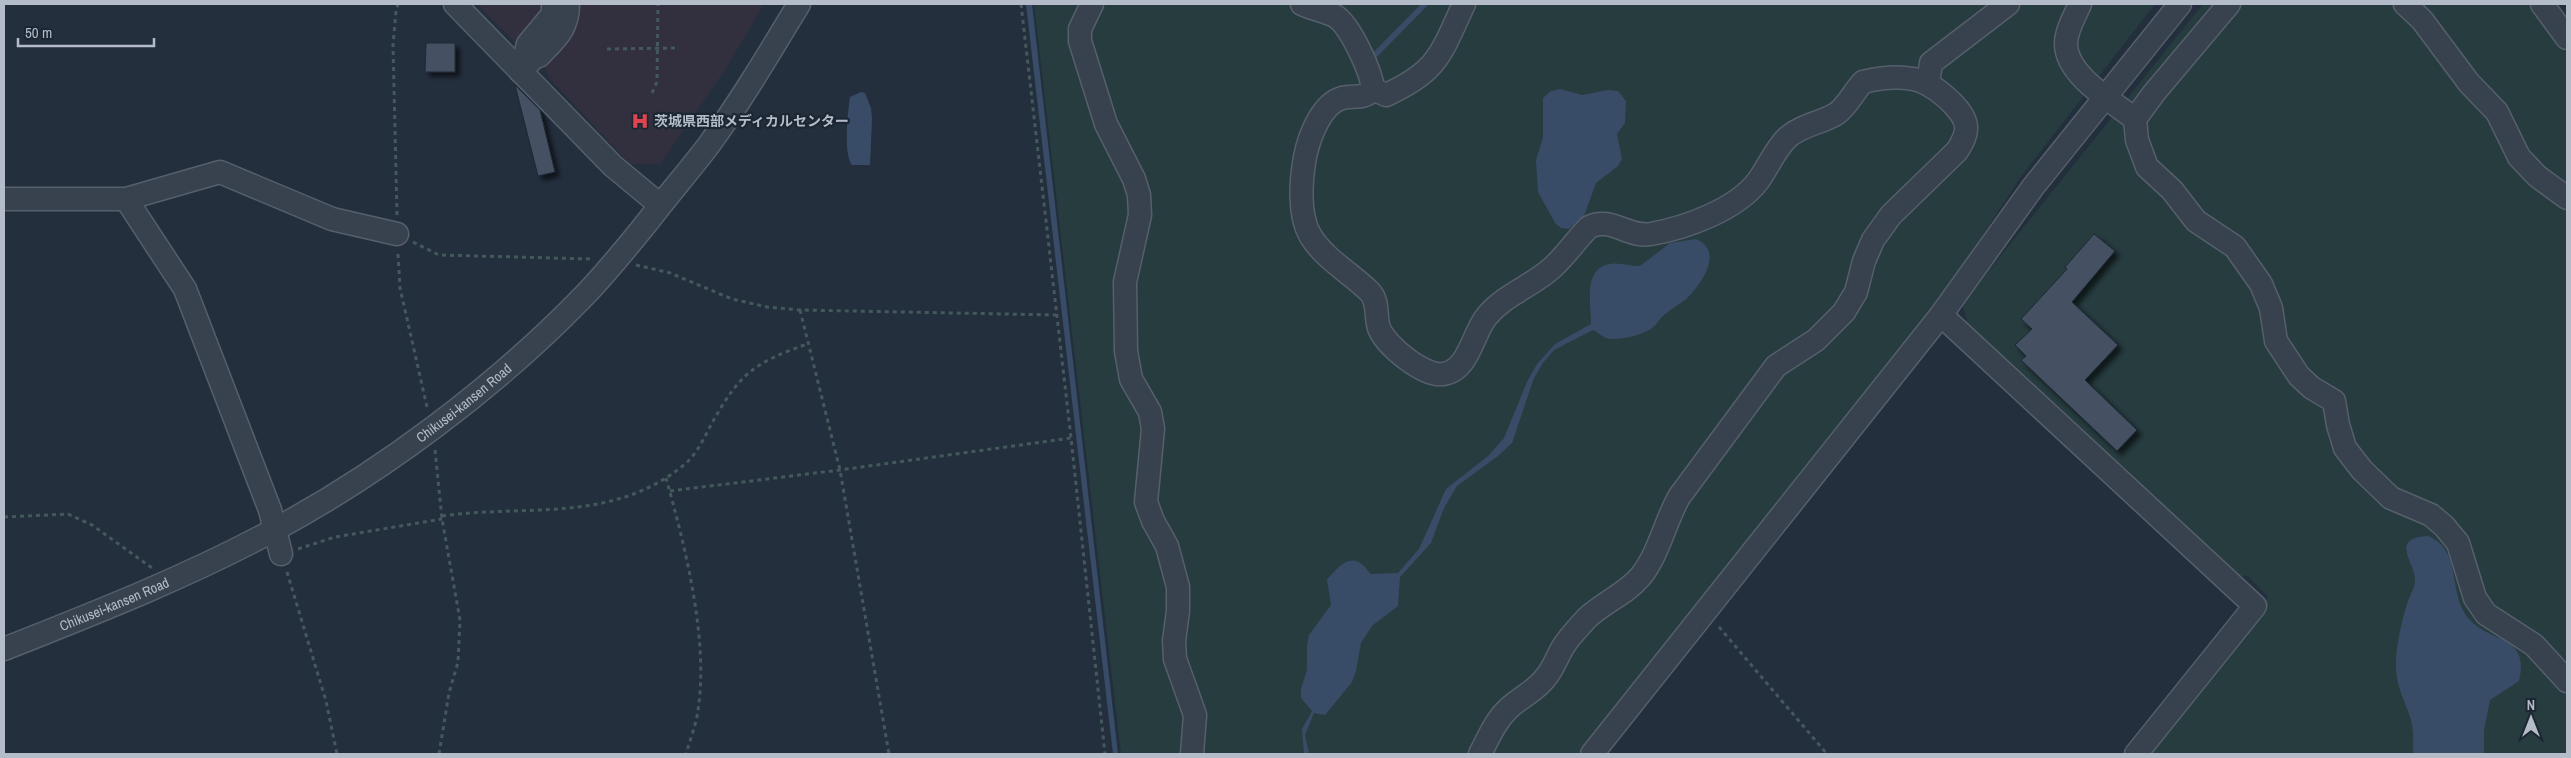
<svg xmlns="http://www.w3.org/2000/svg" width="2571" height="758" viewBox="0 0 2571 758" font-family="'Archivo Narrow','Noto Sans JP',sans-serif">
  <style>
    .medical { fill: #32303f }
    .green { fill: #263c3f }
    .water { fill: #394c67 }
    .lines { fill: none; stroke-linecap: round; stroke-linejoin: round }
    .stream { stroke: #394c67; stroke-width: 5.5 }
    .building { fill: #455162; stroke: #1f2835; filter: url(#shadow) }
    .minor-casing { stroke: #565f6c; stroke-width: 25 }
    .path { stroke: #44595c; stroke-width: 3; stroke-dasharray: 4 4; stroke-linecap: butt }
    .minor { stroke: #38414e; stroke-width: 22 }
    .labels { text-anchor: middle; dominant-baseline: central; stroke-width: 4.5; stroke-linejoin: round; paint-order: stroke }
    .poi-label { font-size: 14px; font-weight: bold; fill: #b4bcc9; stroke: #1d2633; text-anchor: start }
    .street-label { font-size: 14px; fill: #b4bcc9; stroke: #1d2633 }
  </style>
  <defs>
    <filter id="shadow"><feDropShadow dx="4.5" dy="4.5" stdDeviation="2.5" flood-color="#0009"/></filter>
  </defs>
  <rect width="100%" height="100%" fill="#242f3e"/>
  <path class="medical" d="M477,4H764L725,70L660,164H630L550,79L539,56L528,44L516,43Z"/>
  <path class="green" d="M1034,4H2155L2020,178L1944,295L1578,754H1121Z
    M2203,4H2530L2567,54V754H2145L2268,597L2248,576L2237,577L1968,324L1962,304Z"/>
  <path class="water" d="M1026,4H1032L1118,754H1113Z
    M1560,89L1582,95L1608,90L1618,91L1626,101L1625,123L1617,134L1622,159L1618,166L1596,183L1584,216L1569,229L1561,228L1555,223L1538,192L1536,160L1543,137V98L1551,91Z
    M861,92L865,93L871,108L872,119L870,165H852C843,154 848,111 850,97Z
    M1696,239C1722,250 1705,278 1692,293C1684,303 1671,308 1662,317C1658,321 1655,327 1649,330C1638,336 1624,339 1612,339C1603,339 1599,332 1593,330L1554,350L1543,363L1534,378L1512,443L1498,456L1457,486L1444,508L1431,543L1400,577L1398,606L1373,625L1366,635L1361,643L1356,671L1352,682L1325,715L1314,713L1305,735L1309,754H1304L1302,729L1312,711L1301,698V689L1307,670V645L1309,635L1331,605L1327,580C1335,571 1348,552 1363,565C1366,567 1368,572 1371,574L1398,573L1419,549L1446,489L1488,456L1504,438L1527,382L1537,364L1555,344L1591,324C1591,304 1583,269 1609,264C1619,262 1630,266 1640,266L1670,243Z
    M2428,536C2463,550 2447,593 2469,619C2491,644 2530,634 2519,681L2490,700L2484,730V754H2413C2413,744 2414,730 2411,720C2404,697 2395,686 2396,660C2397,643 2401,624 2406,607C2408,599 2414,590 2415,581C2416,563 2388,538 2428,536Z"/>
  <g class="lines">
    <path class="stream" d="M1369,61L1425,4"/>
  </g>
  <path class="building" d="M426,43H455V72H425Z
    M515,85L540,110L555,172L538,176Z
    M2094,234L2115,251L2072,302L2118,345L2085,380L2137,430L2117,451L2021,360L2026,356L2015,345L2032,329L2021,319L2067,269L2065,267Z"/>
  <g class="lines">
    <g class="minor-casing">
      <g id="minor">
        <path d="M455,4L613,166L660,205"/>
        <path d="M1092,4L1080,29V41L1106,124L1134,179L1139,195L1140,215L1125,282L1126,351L1131,379L1150,412L1153,429L1146,502L1153,521L1167,546L1178,587V611L1174,641L1175,659L1195,715L1192,754"/>
        <path d="M1302,4C1312,9 1325,11 1335,16C1350,25 1371,71 1373,89L1386,95C1439,71 1441,53 1464,4"/>
        <path d="M2080,4C2075,16 2066,30 2066,44C2066,75 2113,102 2135,119"/>
        <path d="M2229,4L2154,93L2135,119L2137,140L2147,167L2172,190L2196,221L2235,247L2261,284L2271,308L2276,341L2299,376L2312,388L2334,401L2338,425L2345,448L2362,470L2391,498L2431,515L2444,526L2458,543L2475,598L2486,614L2534,645L2567,681"/>
        <path d="M2405,4L2422,20L2469,83L2497,112L2519,157L2537,176L2567,198"/>
        <path d="M2542,4L2567,38"/>
        <path d="M521,71L528,44L553,14V4"/>
        <path d="M521,72L534,57L539,56C556,38 568,29 568,4"/>
        <path d="M1928,83L1931,63L2008,4"/>
        <path d="M1373,89C1364,100 1354,95 1342,98C1321,104 1309,137 1305,157C1301,179 1298,214 1310,235C1324,259 1351,273 1370,292C1379,302 1375,316 1379,328C1385,345 1424,377 1443,374C1469,371 1473,332 1487,316C1505,294 1533,286 1553,267C1566,255 1576,240 1589,227C1611,216 1628,238 1651,234C1685,228 1736,210 1758,181C1769,166 1775,149 1788,137C1802,125 1821,123 1836,114C1847,107 1854,91 1863,82C1879,78 1897,76 1913,79C1930,81 1964,108 1966,126C1967,135 1962,143 1957,151L1891,215L1873,240L1864,261L1856,292L1844,312L1816,340L1776,366L1679,497C1665,522 1659,553 1641,576C1626,594 1604,602 1587,618C1579,627 1569,637 1563,647C1557,657 1553,669 1546,677C1535,692 1520,697 1508,709C1495,721 1488,739 1480,754"/>
        <path d="M4,199H126L220,172L332,219L397,234"/>
        <path d="M126,199L185,289L270,510L281,554"/>
        <path d="M1941,315L2255,606L2136,754"/>
        <path id="s1" d="M4,649C95,613 187,577 274,530C382,472 494,388 580,300C605,275 627,247 649,220C668,195 689,171 708,146C741,101 770,52 799,4"/>
        <path d="M1592,754L1941,315L2033,187L2180,4"/>
      </g>
    </g>
    <path class="path" d="M1021,4L1071,438L1105,754
      M607,49L676,48
      M652,93L657,82L658,4
      M397,215L393,45L396,11L398,4
      M413,242L439,255L591,259
      M398,254L400,288L427,407
      M636,265L670,273L732,299L767,307L800,310L1056,315
      M800,310L840,470L889,754
      M435,450L442,519L460,620L458,662L449,693L439,754
      M666,478C685,546 709,640 698,710C696,725 690,740 686,754
      M670,491L840,470L1071,438
      M442,516C527,504 613,524 685,464C697,454 705,436 712,423C740,373 754,363 807,344
      M4,517L68,514L92,525L152,568
      M298,549L335,537L442,519
      M287,572L326,701L337,754
      M1719,627L1827,754"/>
    <use href="#minor" class="minor"/>
  </g>
  <defs>
    <g id="hospital-bare" transform="scale(1.35)"><path d="M-5-5h3v3.5h4V-5h3V5h-3V1.5h-4V5h-3Z" fill="#e0444e" stroke="#1d2633" stroke-width="2.5" paint-order="stroke"/></g>
  </defs>
  <g fill-rule="evenodd">
    <use href="#hospital-bare" x="640" y="121"/>
  </g>
  <g class="labels">
    <g class="poi-label">
      <text x="654" y="121">茨城県西部メディカルセンター</text>
    </g>
    <g class="street-label">
      <text stroke="none"><textPath href="#s1" startOffset="524">Chikusei-kansen Road</textPath></text>
      <text stroke="none"><textPath href="#s1" startOffset="119">Chikusei-kansen Road</textPath></text>
    </g>
  </g>
  <rect width="2571" height="758" fill="none" stroke="#b4bcc9" stroke-width="10"/>
  <g transform="translate(2531 718)" stroke="#1d2633" stroke-width="4" paint-order="stroke">
  <path d="M0-4L9 19L0 12L-9 19Z" fill="#b4bcc9"/>
  <text y="-8" font-size="14" font-weight="bold" text-anchor="middle" fill="#b4bcc9">N</text>
  </g>
  <path d="M18 38v8h136v-8" fill="none" stroke="#b4bcc9" stroke-width="2.5"/>
  <text x="25" y="38" font-size="15" fill="#b4bcc9" stroke="#1d2633" stroke-width="4" paint-order="stroke">50 m</text>
</svg>
